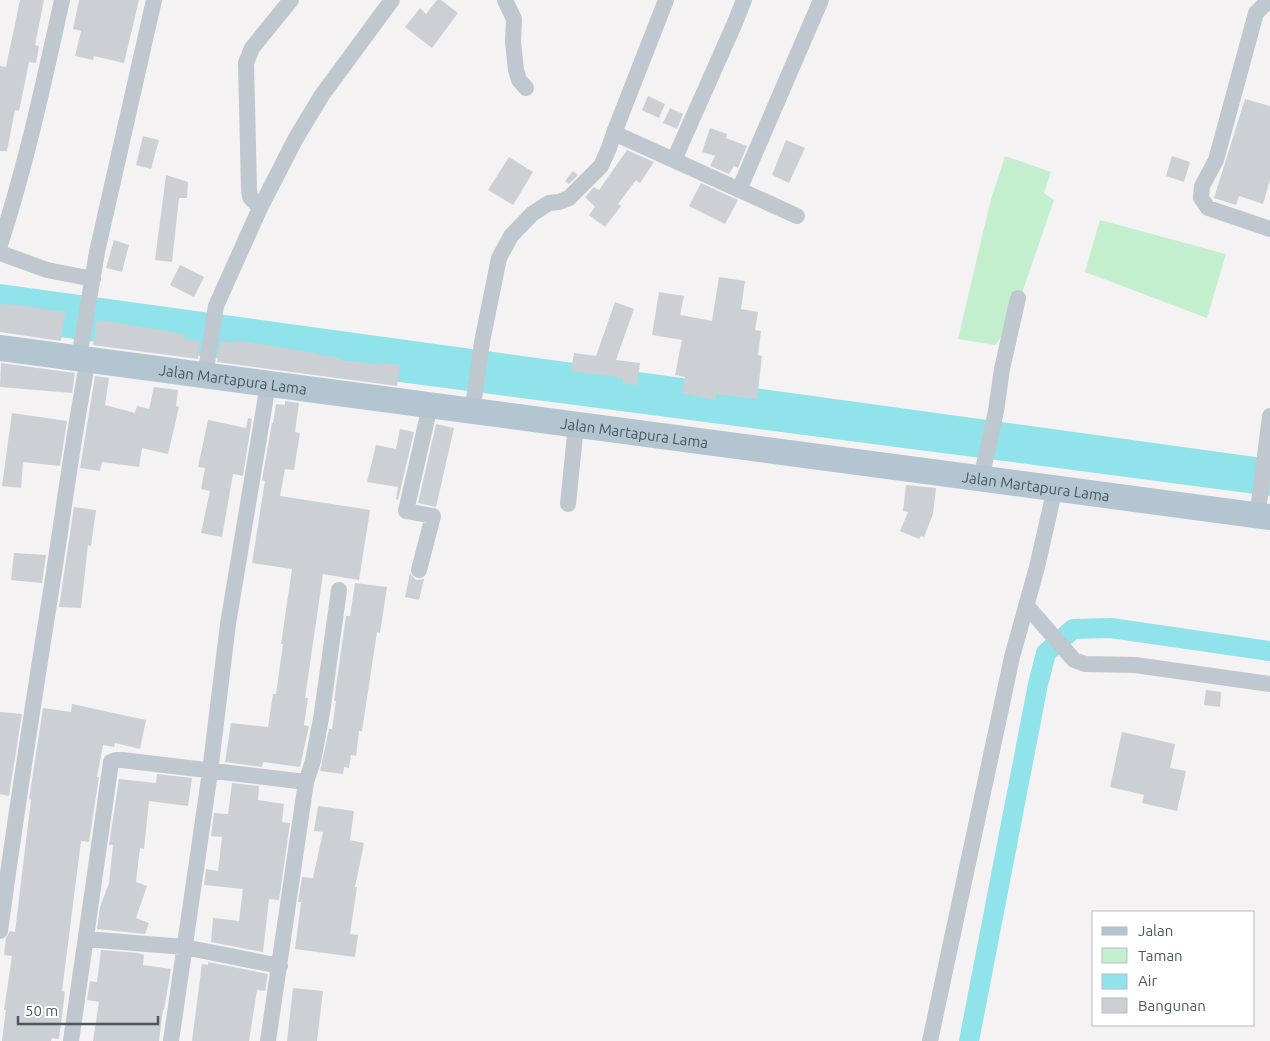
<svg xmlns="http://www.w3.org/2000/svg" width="1270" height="1041" viewBox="0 0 1270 1041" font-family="Ubuntu,sans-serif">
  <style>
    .green { fill: #c3efcf }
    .water { fill: #91e3eb }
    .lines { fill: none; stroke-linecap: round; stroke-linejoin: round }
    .canal { stroke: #91e3eb; stroke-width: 20 }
    .building { fill: #ccd0d4 }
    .minor { stroke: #bec8ce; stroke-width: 16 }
    .primary { stroke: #b3c5d0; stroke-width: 26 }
    .labels { text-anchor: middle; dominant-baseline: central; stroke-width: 5; stroke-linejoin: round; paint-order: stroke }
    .street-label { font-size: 15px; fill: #4a585f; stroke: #fff }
  </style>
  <rect width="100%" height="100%" fill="#f4f2f2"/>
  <path class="green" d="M1005,156L1051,172L1044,193L1054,200L1012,322L995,345L958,339L990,203Z
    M1100,220L1226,254L1207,318L1085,272Z"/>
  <path class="water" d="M0,284L1270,459V496C847,440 423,386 0,329Z"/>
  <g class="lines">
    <path class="canal" d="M969,1041L1038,684L1046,653L1073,629L1111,628L1270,651"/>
  </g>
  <path class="building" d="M20,0H44L35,45L39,46L36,63L29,62L19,111L15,110L7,151H0V66L6,67Z
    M79,0H139L124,63L94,56L93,60L75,56L81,31L73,29Z
    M437,0H441L458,13L432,48L405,27L420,8L426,14Z
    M648,96L665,104L659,118L642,110Z
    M1245,99L1270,106V180L1263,204L1239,196L1236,205L1214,198Z
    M670,108L683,114L677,129L663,123Z
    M710,128L727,134L726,138L747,146L738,168L734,166L729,174L710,166L715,156L702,152Z
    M143,136L159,140L151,169L136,165Z
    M786,140L805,148L789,183L772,175Z
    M627,150L654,162L640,183L636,180L618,204L621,206L605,227L589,215L595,207L585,197L594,187L599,190Z
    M1172,156L1190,162L1184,182L1166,176Z
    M509,157L533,172L513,205L488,190Z
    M573,171L578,175L569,184L565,181Z
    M166,175L188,182L187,198H179L172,262L155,260Z
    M701,183L738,200L725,224L689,206Z
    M114,240L129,245L122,272L106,268Z
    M180,265L204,277L194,297L170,285Z
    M719,277L745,281L741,309L758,312L755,330L761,331L758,355L762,356L757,399L716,394L715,400L682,393L685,377L675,375L682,340L652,335L659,292L684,296L680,315L712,321Z
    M615,302L634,309L616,360L640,363L637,385L623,383V379L617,378L618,377L571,371L574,353L596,356Z
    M0,304L11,305V304L65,312L61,341L0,332Z
    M97,320L185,334L184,339L200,341L198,359L93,345Z
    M233,340L316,353V354L340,358V360L382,365V363L400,365L397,386L217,362L221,341L233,343Z
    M1,363L75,373L72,393L0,387Z
    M95,376L109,378L105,405L135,413L137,406L149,409L154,387L178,390L176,406L179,407L168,454L142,448L139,467L102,462L100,471L80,468Z
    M285,401L299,403L295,432L300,433L294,470L285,469L280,496L370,510L359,580L323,574L305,698H308L304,725L309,726L300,767L263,762L262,767L225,762L231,723L268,727L273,694H276L283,644H281L292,569L252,563L265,481L262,480L272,423H273L276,404L285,405Z
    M12,413L67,421L60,466L23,462L21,488L2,486Z
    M248,418L252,419L243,476L233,474L222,537L201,533L210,491L201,489L205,468L198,467L208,420L246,428Z
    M436,424L454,428L436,507L418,503Z
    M400,429L414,432L398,500L396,499L398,487L367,482L376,445L396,449Z
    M906,485L936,488L933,514L924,537L921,536L919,539L900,531L908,512L903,511Z
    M74,507L96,510L91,546L88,545L81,608L59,607Z
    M14,553L46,555L42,583L11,580Z
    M410,573L416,580L424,579L419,600L405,597Z
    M355,583L387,587L380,633L377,632L362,731H359L356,756L351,755L349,768L344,767L343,774L320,771L329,729H332L336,701H334L346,616H350Z
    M1206,690L1221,692L1220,707L1204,705Z
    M72,704L146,720L140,749L115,743L114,747L103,745L97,777H99L89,842L81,841L62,991L65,992L59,1039L52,1038L51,1041H2L6,1010H4L12,956L4,955L6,938L10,931L15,932L31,800L29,799L43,708L71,712Z
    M0,712L22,714L9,796L0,794Z
    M1122,732L1175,744L1170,768L1186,771L1177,811L1142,803L1144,795L1110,787Z
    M157,774L192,778L188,806L149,801L144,849L140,848L136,882L147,886L136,918L149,923L145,934L97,929L100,907L109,883L113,845H109L119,779L156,783Z
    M232,783L259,786L258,800L284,804L282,822L290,823L279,900L269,899L263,952L211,942L213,918L239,921L243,889L204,885L206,869L218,871L222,837L211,836L214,813L228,814Z
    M318,806L354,811L350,840L364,843L355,887H357L350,934L358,935L355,957L295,949L301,902H298L302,877L313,878L323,832L314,831Z
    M101,950L138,953L144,955L143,965L171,969L164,1010H163L159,1041H93L99,1002L87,1000L90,981L97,982Z
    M208,962L268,974L265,991L257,990L249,1041H192L202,964L208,965Z
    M293,988L323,991L317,1041H287Z"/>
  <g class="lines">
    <path class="minor" d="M505,0L514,19L513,42L516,70L519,80L526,88
      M1270,3H1266L1256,13L1216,160L1202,186L1201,198L1208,208L1270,229
      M614,133L797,216
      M674,160L734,25L744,0
      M739,190L821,0
      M260,208L250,197L249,189L246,63L252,48L291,0
      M0,245C26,165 44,82 62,0
      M0,253L47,270L93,279
      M79,358L97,252L154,0
      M205,376L216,306L260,208L296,138L322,95L392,0
      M469,411L474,399L482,342L499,258L511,236L532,214L549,203L559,202L569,198L601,166L609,148L614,133L666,0
      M981,479L996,411L1002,369L1018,298
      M568,504L576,425
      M1253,515L1259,503L1270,416
      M419,570L433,516L406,511L430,406
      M1026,605L1074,660L1085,664L1135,665L1270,684
      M0,931C16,811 35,692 54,572C65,501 74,430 88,360
      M86,939L184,947L280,966
      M71,1041L111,762L116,760H122L306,782
      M171,1041L210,772L228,624L268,384
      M268,1041L306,782L313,761L322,713L339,590
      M930,1041L1012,657L1037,567L1055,488"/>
    <path class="primary" id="s1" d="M0,348L1270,517"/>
  </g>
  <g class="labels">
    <g class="street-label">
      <text stroke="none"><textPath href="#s1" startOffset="235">Jalan Martapura Lama</textPath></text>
      <text stroke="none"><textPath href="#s1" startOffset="640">Jalan Martapura Lama</textPath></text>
      <text stroke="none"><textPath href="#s1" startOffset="1045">Jalan Martapura Lama</textPath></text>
    </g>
  </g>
  <rect x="1092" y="911" width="162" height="115" fill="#ffffff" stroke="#b7bcbf"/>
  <rect x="1102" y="927" width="25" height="8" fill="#b3c5d0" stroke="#b7bcbf"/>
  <text x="1138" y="936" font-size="15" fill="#4a585f">Jalan</text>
  <rect x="1102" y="948" width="25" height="15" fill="#c3efcf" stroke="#b7bcbf"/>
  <text x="1138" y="961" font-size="15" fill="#4a585f">Taman</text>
  <rect x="1102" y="974" width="25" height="15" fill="#91e3eb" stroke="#b7bcbf"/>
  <text x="1138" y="986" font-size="15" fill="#4a585f">Air</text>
  <rect x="1102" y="998" width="25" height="15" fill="#ccd0d4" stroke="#b7bcbf"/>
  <text x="1138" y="1011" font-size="15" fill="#4a585f">Bangunan</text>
  <path d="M18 1016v8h140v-8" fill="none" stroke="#4a585f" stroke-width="2.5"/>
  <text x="25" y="1016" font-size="15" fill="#4a585f" stroke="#ffffff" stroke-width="4" paint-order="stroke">50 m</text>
</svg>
